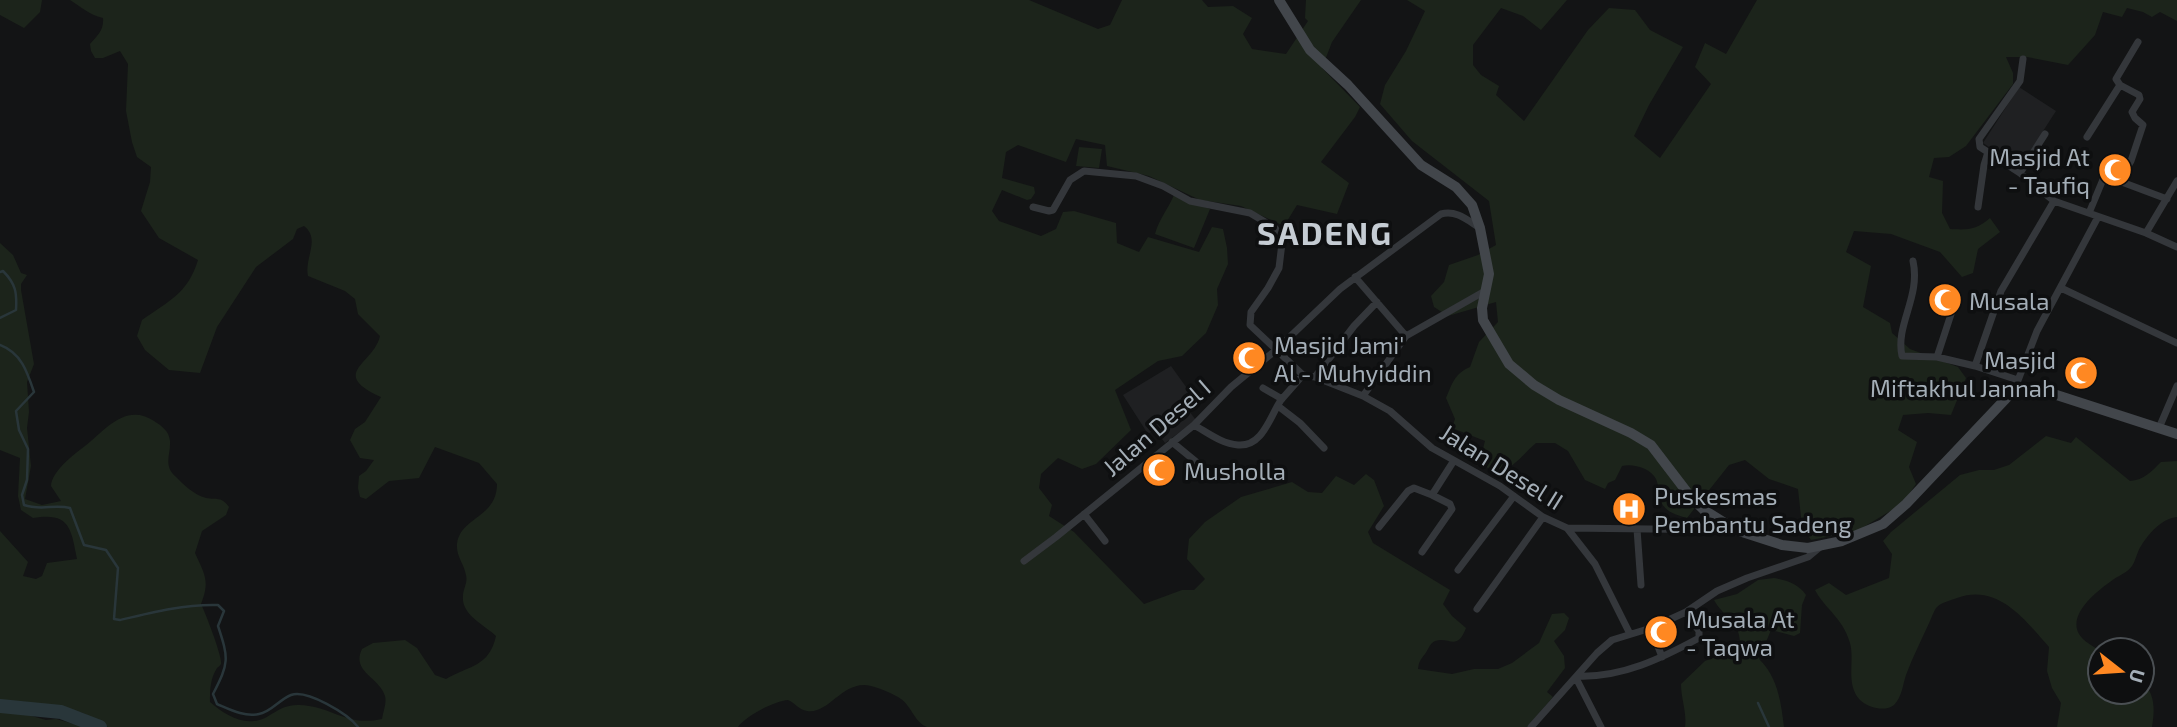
<svg xmlns="http://www.w3.org/2000/svg" width="2177" height="727" viewBox="0 0 2177 727" font-family="'Exo 2',sans-serif">
  <style>
    .built { fill: #1f2022 }
    .green { fill: #1c241b }
    .lines { fill: none; stroke-linecap: round; stroke-linejoin: round }
    .stream { stroke: #29363a; stroke-width: 2.5 }
    .river { stroke: #29363a; stroke-width: 14 }
    .minor { stroke: #34373b; stroke-width: 7 }
    .secondary { stroke: #42464b; stroke-width: 10 }
    .labels { text-anchor: middle; dominant-baseline: central; stroke-width: 7; stroke-linejoin: round; paint-order: stroke }
    .poi-label { font-size: 24px; fill: #a4aeb7; stroke: #0e0f10; text-anchor: start }
    .street-label { font-size: 24px; fill: #a4aeb7; stroke: #0e0f10 }
    .district-label { font-size: 32px; font-weight: bold; letter-spacing: 2px; fill: #c5ccd3; stroke: #0e0f10 }
  </style>
  <rect width="100%" height="100%" fill="#131415"/>
  <path class="built" d="M2019,87L2056,111L2020,167L1983,143Z
    M1171,366L1194,398L1185,406L1196,420L1165,443L1155,429L1148,434L1123,395Z"/>
  <path class="green" d="M0,0H42L40,12L24,28L0,15Z
    M70,0H1029L1098,29L1110,25L1122,0H1202L1208,7L1233,6L1252,18L1243,34L1252,49L1286,54L1308,21L1305,18L1306,0H1361L1332,42L1322,68L1360,107L1355,117L1321,162L1349,183L1337,214L1297,205L1284,226L1241,206L1200,200L1149,176L1107,166L1105,145L1076,139L1066,162L1018,145L1006,152L1002,178L1034,187L1035,193L1031,199L1027,200L1002,190L992,211L999,221L1041,236L1056,229L1063,212L1074,211L1116,223L1117,243L1139,252L1148,237L1199,252L1212,227L1223,229L1227,248L1228,264L1217,289L1218,305L1206,333L1182,356L1158,361L1115,390L1131,430L1096,464L1082,469L1058,458L1041,474L1039,488L1052,505L1049,516L1074,532L1144,604L1182,590H1194L1205,579L1187,559L1189,539L1205,522L1241,497L1292,482L1308,492L1322,493L1336,476L1354,485L1366,474L1374,480L1384,506L1368,532L1373,543L1450,590L1443,604L1452,616L1466,628C1457,652 1449,636 1435,641C1430,643 1428,650 1425,654C1420,660 1419,662 1418,669L1452,674L1474,669H1498L1512,663L1539,643L1552,614L1564,613L1569,618L1565,630L1554,641L1564,656L1565,668L1547,692L1553,697L1527,727H927C915,723 912,707 901,699C894,694 880,688 871,686C843,679 829,715 807,711C799,710 795,703 788,700C774,701 746,716 738,727H108L83,713L27,702L0,700V531L28,562L23,576L36,579L42,576L47,563L77,559C71,527 69,512 33,518L21,510L18,496L20,458L0,450V243L13,255L21,273L27,275L21,284V290L34,364L27,382L29,412L27,428L31,466L25,499L42,505L61,501L51,486C52,471 73,455 85,446C105,430 126,402 154,421C162,426 169,431 170,441C171,454 163,465 175,476C183,484 194,495 206,498C217,500 221,496 229,507L226,515L202,531L195,553C205,575 210,581 201,604C205,612 223,658 221,664C220,666 218,667 217,668C210,679 210,690 210,702C222,712 237,723 254,721C270,720 278,704 299,705C332,706 346,727 382,719C383,712 387,703 385,696C379,677 351,672 362,649L373,643L405,640L417,648L435,675L446,679C470,665 489,667 496,636C485,625 461,615 463,596C463,589 468,583 466,575C464,564 456,556 457,544C460,517 497,518 497,484L479,463L435,447L419,478L389,481L366,499L360,497L358,488L359,476L366,471L374,460L360,458L350,440L355,429L365,422L381,397C328,373 374,364 380,336L358,314L355,299L345,291L308,276C304,258 321,239 304,226L297,229L293,239L256,267L217,327L200,373L169,370L145,350L137,336L142,320C167,302 188,294 198,260L159,238L141,211L150,182L151,167L137,157L132,142L126,111L128,64L120,51L103,58H95L91,51L90,44C98,35 104,30 103,18C88,14 83,8 70,0Z
    M1407,0H1567L1541,30L1523,16L1501,8L1473,45V65L1481,75L1499,86L1496,95L1524,121L1588,30L1609,8L1635,10L1650,30L1683,47L1649,105L1634,136L1660,158L1711,84L1695,67L1705,43L1726,54L1757,0H2177V21L2160,12L2152,17L2143,12L2127,8L2122,17L2103,12L2095,35L2068,65L2027,57H2006L2013,73V84L1966,146L1949,157L1934,158L1929,177L1943,181L1942,213L1950,229C1968,230 1976,230 1990,218L2000,232L1978,249L1973,273L1962,277L1940,252L1891,234L1854,231L1846,252L1871,266L1863,307L1890,323L1892,333L1910,349L1958,367L1966,378L1951,415L1928,413L1903,415L1898,430L1917,442L1909,467L1916,484L1902,504L1857,531L1811,540L1802,526L1798,489L1769,479L1745,460L1729,465L1687,518C1676,515 1665,512 1660,500C1658,494 1659,485 1656,479C1651,468 1632,463 1622,466L1615,480L1608,483L1605,489L1585,480L1568,451L1555,443H1536C1515,461 1509,479 1479,464L1485,441L1452,428L1455,419L1446,398C1452,384 1455,373 1470,367L1479,342L1498,322L1496,302L1448,316L1434,307L1431,296L1444,282L1449,265L1478,255L1496,245L1489,201L1412,141L1380,104L1385,85L1406,51L1425,11Z
    M1079,147L1102,149L1099,168L1076,166Z
    M1174,195L1210,209L1194,248L1155,234C1159,219 1168,209 1174,195Z
    M2046,436L2071,443L2076,437L2130,481C2144,480 2152,471 2161,462L2177,461V517C2161,519 2149,533 2141,546C2137,552 2136,560 2132,566C2128,572 2120,575 2114,579C2100,589 2067,613 2079,634C2083,641 2093,646 2100,651V692H2142V680C2155,695 2155,708 2152,727H2057L2061,703L2052,688L2047,671L2049,647C2025,620 1998,583 1957,598C1952,600 1942,602 1937,607C1934,610 1932,617 1930,621C1922,639 1913,656 1906,675C1903,684 1902,697 1894,705C1886,712 1868,708 1860,700C1845,684 1855,661 1850,643C1843,618 1825,609 1815,590L1829,583L1846,595L1889,578L1892,554L1883,541L1891,532L1960,475L1979,470H1994L2009,465Z
    M1774,578C1786,580 1799,584 1806,595L1802,605L1800,633L1794,636L1771,630L1759,659C1778,677 1781,703 1784,727H1685C1687,712 1681,699 1681,684L1705,661L1739,647C1744,625 1723,617 1714,600L1737,594L1758,580Z
    M0,712L21,713L46,720L56,719L85,727H0Z"/>
  <g class="lines">
    <path class="stream" d="M0,272L3,271C16,284 17,293 16,310L0,318
      M0,345C21,353 27,371 34,392L16,411L19,430L28,449L27,480L22,495L24,505C41,511 54,504 70,508L84,545L106,550L118,568L114,619L120,620C153,612 185,604 218,605L224,611L218,626C229,659 229,663 213,694L217,704C231,710 244,717 259,714C270,713 280,699 291,695C307,689 348,714 358,727
      M1758,703L1769,727"/>
    <path class="river" d="M0,706L61,712L100,727"/>
    <path class="minor" d="M2023,59L2020,81L1979,139L1980,147L2020,173L2054,201L2146,233L2177,247
      M2087,137L2120,85
      M2020,173L2045,134
      M2119,181L2131,161L2143,125L2135,118L2132,112L2140,99L2139,95L2120,85L2116,79L2138,42
      M2119,181L2167,199
      M1033,207L1049,211L1053,210L1070,180L1084,171L1136,176L1163,186L1190,201L1250,213L1275,228L1280,235L1282,243L1279,268L1268,288L1251,312L1250,325L1303,375L1315,377L1363,396L1390,411L1432,448L1500,486L1543,517L1567,528L1733,530
      M1978,207L1984,165L1988,152
      M2089,213L2104,177L2112,182L2119,181
      M2146,233L2177,181
      M1913,261C1921,297 1895,325 1902,356L1937,357L1975,366L2018,380
      M1355,277L1406,336
      M2061,288L2177,343
      M1937,357L1956,299
      M1975,366L2001,291L2054,201
      M1315,377L1354,326L1377,302
      M2017,383L2037,331L2098,217
      M1263,388L1282,399
      M1363,396L1406,336L1485,291
      M1278,406L1300,423L1324,448
      M1194,425C1208,433 1222,444 1238,445C1263,447 1270,416 1281,400C1288,392 1296,383 1303,375
      M2159,428L2177,386
      M1172,442L1200,465
      M1084,514L1105,541
      M1379,527L1408,491L1414,488L1432,495L1453,462
      M1567,528L1595,564L1630,634
      M1637,529L1641,585
      M1422,552L1452,509L1450,504L1432,495
      M1024,561L1056,537L1194,425L1231,387L1276,350L1340,289L1441,214C1457,210 1467,220 1480,228
      M1458,570L1514,496
      M1477,609L1543,517
      M1651,628L1662,657
      M1577,676C1622,678 1662,658 1699,638V631L1686,612
      M1576,678L1601,727
      M1531,727L1597,653L1612,640L1651,628L1686,612L1717,591L1747,578L1808,557L1820,547"/>
    <path class="secondary" d="M1279,0L1310,50L1348,85L1421,165L1456,187L1472,205L1480,228L1489,274L1482,308L1483,320L1509,364L1534,385L1559,400L1631,433L1651,445L1690,496L1704,510L1736,530L1782,545L1808,548L1842,541L1883,524L1906,504L2014,390L2035,388L2177,434"/>
  </g>
  <defs>
    <g id="mosque-disc" transform="scale(1.75)"><circle r="9.5" fill="#f82" stroke="#0e0f10"/><path d="M3.5-4.9A6 6 0 1 0 3.5 4.9A5 5 0 1 1 3.5-4.9Z" fill="#fff"/></g>
    <g id="hospital-disc" transform="scale(1.75)"><circle r="9.5" fill="#f82" stroke="#0e0f10"/><path d="M-5-5h3v3.5h4V-5h3V5h-3V1.5h-4V5h-3Z" fill="#fff"/></g>
  </defs>
  <g fill-rule="evenodd">
    <use href="#mosque-disc" x="2115" y="170"/>
    <use href="#mosque-disc" x="1945" y="300"/>
    <use href="#mosque-disc" x="1249" y="358"/>
    <use href="#mosque-disc" x="2081" y="373"/>
    <use href="#mosque-disc" x="1159" y="470"/>
    <use href="#hospital-disc" x="1629" y="509"/>
    <use href="#mosque-disc" x="1661" y="632"/>
  </g>
  <g class="labels">
    <g class="poi-label">
      <text x="2090" y="156" text-anchor="end">Masjid At<tspan x="2090" dy="28">- Taufiq</tspan></text>
      <text x="1969" y="300">Musala</text>
      <text x="1274" y="344">Masjid Jami'<tspan x="1274" dy="28">Al - Muhyiddin</tspan></text>
      <text x="2056" y="359" text-anchor="end">Masjid<tspan x="2056" dy="28">Miftakhul Jannah</tspan></text>
      <text x="1184" y="470">Musholla</text>
      <text x="1654" y="495">Puskesmas<tspan x="1654" dy="28">Pembantu Sadeng</tspan></text>
      <text x="1686" y="618">Musala At<tspan x="1686" dy="28">- Taqwa</tspan></text>
    </g>
    <g class="street-label">
      <text transform="translate(1156 427) rotate(-41)">Jalan Desel I</text>
      <text transform="translate(1502 466) rotate(32)">Jalan Desel II</text>
    </g>
    <g class="district-label">
      <text x="1325" y="232">SADENG</text>
    </g>
  </g>
  <g transform="translate(2121 671) rotate(107)"><circle r="33" fill="#0e0f10" stroke="#4a4f53" stroke-width="2"/>
  <path d="M0-5L12 26L0 18L-12 26Z" fill="#ff8822"/>
  <text y="-10" font-size="19" font-weight="bold" text-anchor="middle" fill="#a4aeb7">U</text>
  </g>
</svg>
